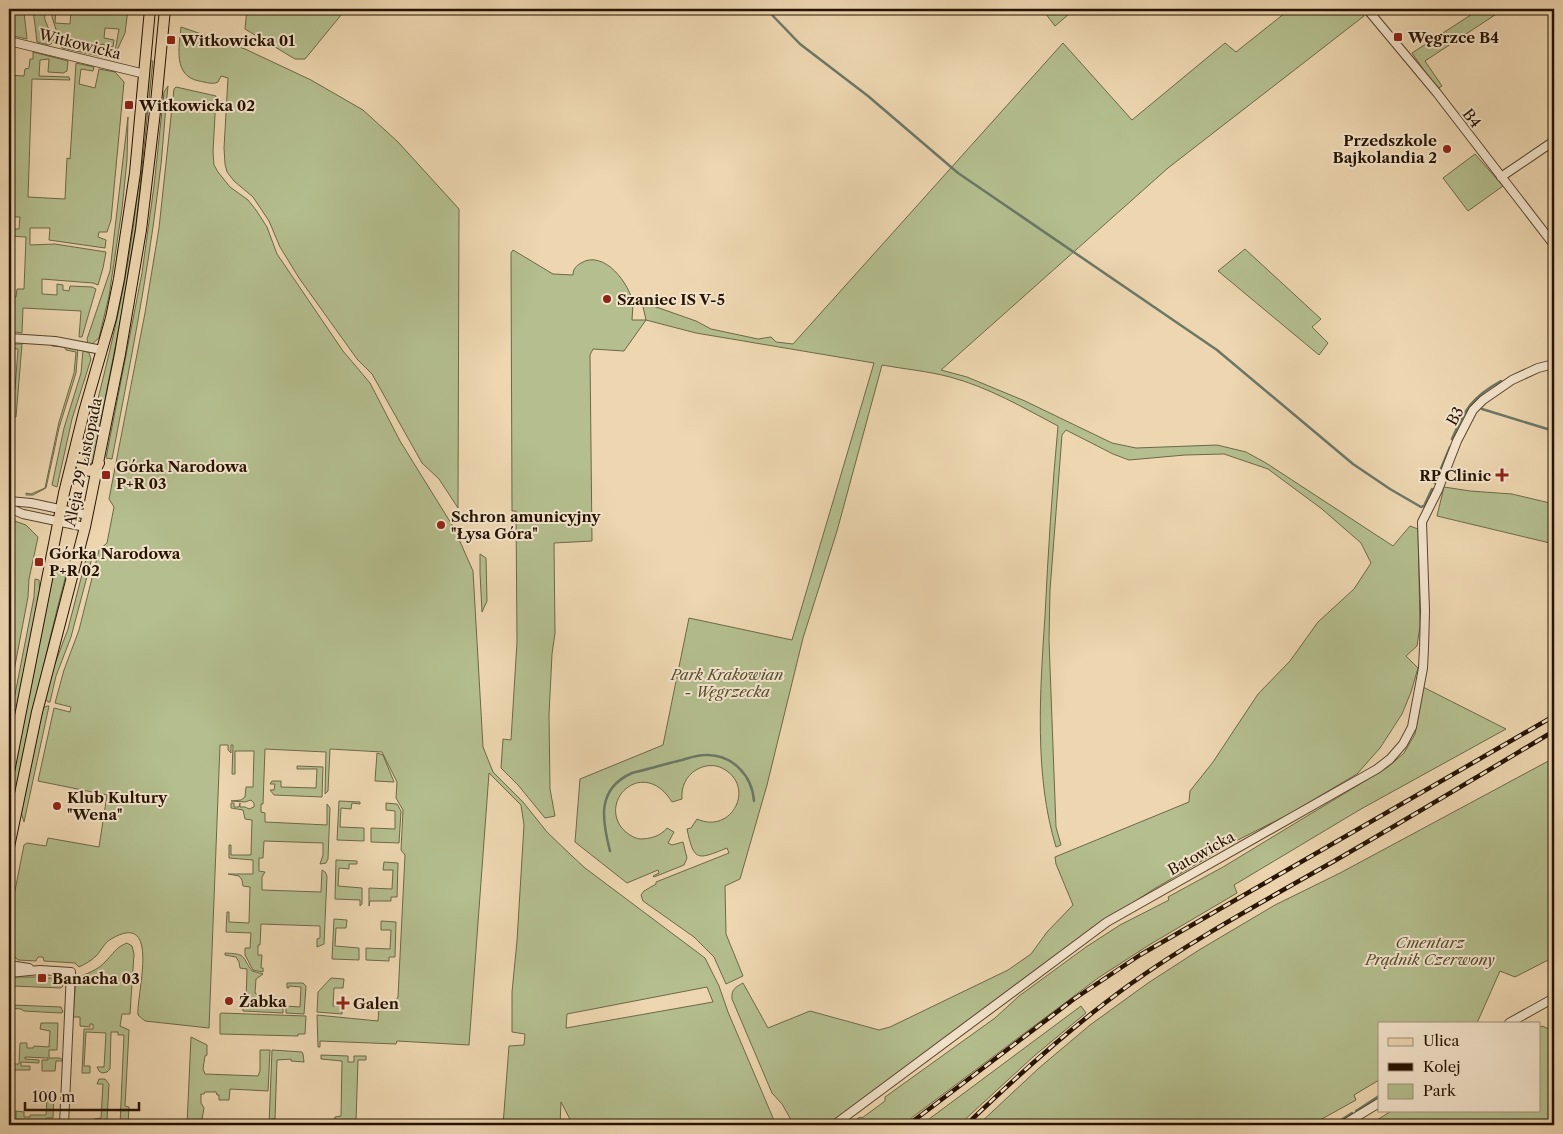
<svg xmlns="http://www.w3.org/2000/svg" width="1563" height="1134" viewBox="0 0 1563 1134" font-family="'Libre Caslon Text',serif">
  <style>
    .green { fill: #b4be8e; stroke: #6d6847; fill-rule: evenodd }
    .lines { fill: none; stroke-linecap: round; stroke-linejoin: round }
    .stream { stroke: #6b7767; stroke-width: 2.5 }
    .minor-casing { stroke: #58442c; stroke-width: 10 }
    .major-casing { stroke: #261300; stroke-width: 12 }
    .minor { stroke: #f3e4cc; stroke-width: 8 }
    .major { stroke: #edd6b0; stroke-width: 10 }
    .rail-casing { stroke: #261300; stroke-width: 4.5 }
    .rail { stroke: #f3e4cc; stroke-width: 2.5; stroke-dasharray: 8; stroke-linecap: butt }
    .poi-dot { fill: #8f2418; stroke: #f3e4cc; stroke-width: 2 }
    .labels { text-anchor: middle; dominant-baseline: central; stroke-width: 4; stroke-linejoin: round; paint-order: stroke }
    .poi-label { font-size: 15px; font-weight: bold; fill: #261300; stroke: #f3e4cc; text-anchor: start }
    .street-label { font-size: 15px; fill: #261300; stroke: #f3e4cc }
    .park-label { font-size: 15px; font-style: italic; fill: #584f32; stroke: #f3e4cc }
  </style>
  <rect width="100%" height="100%" fill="#edd6b0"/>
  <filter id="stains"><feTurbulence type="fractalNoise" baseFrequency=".004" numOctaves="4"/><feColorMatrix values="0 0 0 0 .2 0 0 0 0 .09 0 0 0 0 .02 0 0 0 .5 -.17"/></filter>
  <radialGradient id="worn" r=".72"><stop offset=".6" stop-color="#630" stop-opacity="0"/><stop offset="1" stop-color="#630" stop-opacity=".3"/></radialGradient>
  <path class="green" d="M9,9H19L24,12L27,39L9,35Z
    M33,9H44L45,20L54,42L49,45L37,42Z
    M52,9H56L55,23L70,24L71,9H128L125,33L114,57L119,29L105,28L104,38L114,40L113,47L101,44L99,56L62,48L52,17Z
    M247,9H346L305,59H295L245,29Z
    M1042,9H1075L1055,26Z
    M1290,9H1358L1364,16L1168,168L941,370L967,377L1025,401L1112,443L1136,448L1217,445L1246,452L1266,463L1393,546L1410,526L1418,529L1420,626L1417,646L1406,656L1418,668L1411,692L1402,714L1380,748L1357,774L1291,813L1234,842L1154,889L1082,936L827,1125H794L782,1104L772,1093L732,999C731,989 736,987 743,983L768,1028L810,1011L879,1030L890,1027L1008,970L1031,954L1047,932L1073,905L1056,864L1055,857L1189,802L1190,791L1213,762L1258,694L1290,661L1318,622L1354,589L1371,563L1361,543L1322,509L1268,469L1224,454L1185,455L1129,460L1113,454L1066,430L1062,435L1050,590L1049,640L1056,827L1061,845L1056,847C1034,775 1040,691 1045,616C1048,553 1052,490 1058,426C1024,408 988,387 950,377C927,371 904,369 882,365L837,531L803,638L767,785L740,879L725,886L726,934L743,976L726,984L714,957L694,937L643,901L641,895L644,891L656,884V882L729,853L727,848C697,860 694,862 687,829L691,828L697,819C732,835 757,786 722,768C714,764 704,765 696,770C686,776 681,787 682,799L672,802C645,758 600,797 621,827C626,833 633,838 640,839C650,839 661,836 667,828L674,832L668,843L672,845L683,842L687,858L684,865L654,877L653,876L659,873L658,870L627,883L575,842L580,779L663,745L689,618L792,640L874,363L696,333L646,320L624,351L593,349L590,355L592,541L554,543L555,633L552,654L549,715L550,789L555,816L545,818L518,785L501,768L503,739L511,740L517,642L516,511H512L511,253L513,250L553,274L573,275C573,269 576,266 581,263C604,249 630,284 633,304C633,309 632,315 632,320H646L642,302L696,321L711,329L758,339L771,337L776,342L793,344L1063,43L1132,120L1225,43L1236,52Z
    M1480,9H1504L1425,61L1442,86L1437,89L1412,53Z
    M181,27L245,49L311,80L363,110L398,142L459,209L458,508L439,479L422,463L372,374L357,359L299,278L280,247L269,221L253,197L234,181L227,172L225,164L224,148L228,78L221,76L218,82C212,85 206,82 199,81C173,76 179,47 181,27Z
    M33,52L68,61L67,71L63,73L48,72L49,59L40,60L39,76L69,77L70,80L32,79L28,197L65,199L67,158L70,159L76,63L94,67L93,71L81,69L79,84L95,88L99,69L115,72L124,82L111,220L107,232H99L98,237L106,240L105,248L49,240L50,228H30V245L55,244L106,252L103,268L98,285L93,283L42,279V294L57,295V284L63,285V290L69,291L70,286L92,287L96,289L82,337H79L81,311L23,308L22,333L9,331V289H11V297H16L17,289H24L26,237L9,236V229H19L20,217H14V213H9V75L24,76L25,69L29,68L30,59H33Z
    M150,61H153L136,225L121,317L93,462L88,465H86L83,459C97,401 113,343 124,284C138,210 143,135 150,61Z
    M168,86C164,120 163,155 158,189C147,280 129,369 112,459L106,458L142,273L154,186L164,92Z
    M176,87L216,96L213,152L214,165L218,172L230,187L248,200L256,210L267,227L277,254L343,351L370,383L400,441L454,528L473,571L483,747L493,772L523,802L547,832L572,856L585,868L705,958L719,986L728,1012L776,1125H573L561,1102L560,1125H503L509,1046L524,1045L525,1034L512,1032V992L517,941L524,825L521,805L489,773L469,1045L397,1041L396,1044L320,1041V1047H318L317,1015L378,1021L379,1008H387L388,1003L395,1002L398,997L405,855L401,850L403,810L396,798L397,782L382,752L330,749L328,791L325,794L326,752L265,749L263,804H261V812L265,813V822L327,825V804L330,808L328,859L326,863L320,864L323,855V843L264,841L263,858H259V871L265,872L262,877V890L321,892L322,870L325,872L327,876L324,944L317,947V939L320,938V926L261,924L260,945H258V955H262L261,968H263V972L253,970L245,955V948H250L251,933L226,932L227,912H229V922L249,923L250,887L243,886L242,880L239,876L228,874H253V860L229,858V845H231V855H251L252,820L245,819L243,810L231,808V803H234V807H239L240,803V807H245L249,809L254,807V803L251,800L245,802L231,801L241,800L245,797L246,787H253L254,751H235V774H232L233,745H231V753L228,750V745H220L209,1028L145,1021L138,1015C136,995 162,909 111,939C104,943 101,951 96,956C91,961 85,964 79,967L75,963L44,961L43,957H38L36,961L18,960L9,952V921L24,845L27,843L46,846L48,838L99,847L107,795L38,781L54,708L70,712L71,707L55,703L64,670L79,630L99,550L107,543L114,507L109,499L145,313L159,228L174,89ZM707,987L713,1002L566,1028L567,1014Z
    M128,117L127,160L122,209L109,296L99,338L91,345L88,344L87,339L110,271Z
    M1475,154L1503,186L1468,211L1443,178Z
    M1245,249L1321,319L1312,327L1328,343L1319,355L1218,271Z
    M53,343L78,348L76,373L59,428L46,488L33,495H26V493L31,494L45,488L59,422L74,373L76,352L66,350L64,347L52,346Z
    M10,344H22L16,417L9,420V389H15L18,349L10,348Z
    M83,350L89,353L91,359L72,419L57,487L52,485L64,428L81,373Z
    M1444,487L1470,491L1512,494L1554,504V544L1437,516Z
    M9,519L26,525L38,537L29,579L28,597L9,697Z
    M88,551L93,554L71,637L56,676L50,702H48L45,698L53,669L68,629Z
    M480,554L486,558L487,601L482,612L480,573Z
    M58,567L64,568L66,575C44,657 27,741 9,824L10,790L53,571Z
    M35,579L39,580L40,596L9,752V725L34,597Z
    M1423,687L1506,729L1361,809L1234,885L1237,893L1149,945L1098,978L902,1125H848L860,1117L862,1118L885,1101V1097L995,1018L1019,996L1086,947L1120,925L1169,900L1168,897L1223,867L1388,767L1404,753L1415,734Z
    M47,706H49L24,822L21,812L43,708Z
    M377,753L383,755L394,782L375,781Z
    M1554,758V957L1515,977L1500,971L1477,1023H1379V1080L1354,1095L1356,1100L1311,1125H978L1039,1068L1090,1025L1148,983L1199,950L1275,905L1340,873Z
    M297,766L323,767L322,797L274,795L270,790H274L275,784H270L272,781H281V787L316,788L317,769H297Z
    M339,801L360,802V804L352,803L351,809L341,808L340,827L364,828V841L337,840Z
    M386,803L397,804L401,811L399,843L371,842V828L395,829V811L386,810Z
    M336,860L357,861V864H349V869L339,868L338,886L362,888V904L360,906V900L335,899Z
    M384,862L398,863L397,897H391V901H370L369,906V888L392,889L393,870H383Z
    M334,919L347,920L346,928H336L335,946L359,948V960L332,959Z
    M381,921L396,922L395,957H389V961L366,960V948L390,949L391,930H381Z
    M127,943L132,946L134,954L130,1014H122L120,1026L129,1030L125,1106L129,1107L128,1125H120L124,1035H118V1032H111L110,1069L107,1072L102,1073L99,1071L97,1067H104L106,1033L86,1032L84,1066H90V1073H82L84,1029H93V1024H90V1027L80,1026V1017H73L76,978C86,974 98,970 105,962C113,954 116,947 127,943Z
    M225,953C246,954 241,955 252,971L263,974L256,979L255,993L259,996L265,998V1006H283V1013L243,1011L242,1004H246L247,969L240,968L239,962L236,957L225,955Z
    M17,977H38L39,980H46V978C54,978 61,978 63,986L61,988L12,986V992H9V978Z
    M331,978L344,979L343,988H334L333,1006H342V1014L317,1012L318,992Z
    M287,983H303L306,986L304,1014L286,1013V1006L300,1007L301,987L289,986V988H287Z
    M12,1001V1005L61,1007L63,1012L61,1013L24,1011L21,1009L9,1008V1002Z
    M1081,1006L1086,1013L1034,1056L959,1125H921Z
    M221,1013L306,1016L305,1034H298V1036L220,1034V1014Z
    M1554,1019V1125H1369L1393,1110H1539V1028L1542,1026L1549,1029Z
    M41,1023H58L57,1050H49V1058H60L64,1061H56L55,1071H42V1060H48V1058L25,1057V1059L39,1060V1063L21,1062V1066H30V1070H15L14,1076H12L11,1068H9V1060H11V1064H19L20,1043H27V1048H33L34,1046L49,1047L50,1031L40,1029Z
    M191,1037L207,1045V1055L205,1056L203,1069L205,1074L258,1076L260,1071V1050H270L268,1091L230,1089L229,1100H219V1095H217L216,1092H205L204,1094H201V1103L204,1108L202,1119L204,1125H187Z
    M272,1050L302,1052L303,1054L304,1062L291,1061V1059L277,1060L275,1119H272L271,1125H269Z
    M321,1055L348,1056V1062H354V1056H366V1060H358L356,1122L362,1123V1125H333L335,1117L341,1116L342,1061L321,1059Z
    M99,1079H105L109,1084L107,1120L102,1124L97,1123L94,1119L101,1118L103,1084H97Z
    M37,1091L54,1092L53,1118H46L45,1125H16V1111L24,1112V1117H30V1115H46L47,1100L37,1097Z"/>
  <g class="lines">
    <path class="stream" d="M769,9L773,16L800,44L868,96L958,173L1217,350L1353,464L1390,489L1421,507L1424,506L1432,489
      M1482,409L1554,431
      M1452,439C1465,409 1472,397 1501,381
      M1435,483L1450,447
      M610,851C602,820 596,789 632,773C649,769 665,764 682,760C689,758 697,755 705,755C732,754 752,775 754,801
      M1356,1111L1379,1096
      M1341,1120L1352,1113
      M1332,1125L1338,1122"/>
    <g class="minor-casing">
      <path id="minor" d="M1367,9L1437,93L1554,245
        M9,41L145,74
        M1501,177L1554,141
        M9,338L55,341L102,350
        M9,501L31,503L88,515
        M9,508L23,514L85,527
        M9,965L29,968
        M9,973L40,970L71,972L64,1125
        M1509,1023L1554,998
        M834,1125L1107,922L1377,769L1390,759L1403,744L1412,727L1423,668L1424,648L1425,611L1422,522L1438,490L1457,441L1473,410L1483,400L1512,380L1538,368L1554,364
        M1343,1125L1379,1103"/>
    </g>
    <g class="major-casing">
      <path id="major" d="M80,448L79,460L83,469C89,473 96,470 99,463
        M49,569L54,562C66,559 71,567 71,577
        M9,772L64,493L84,412L111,318L119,279L135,173L150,9
        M9,847L37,712L85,527L120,354L141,230L156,103L165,9"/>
    </g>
    <use href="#minor" class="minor"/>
    <use href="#major" class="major"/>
    <g class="rail-casing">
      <path id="rail" d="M908,1125L1074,999L1140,955L1554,716
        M966,1125C1018,1075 1071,1027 1129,985C1195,938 1266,900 1336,860C1409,818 1482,774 1554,731"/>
    </g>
    <use href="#rail" class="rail"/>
  </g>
  <g class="poi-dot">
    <rect x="1393" y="32" width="10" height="10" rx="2.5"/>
    <rect x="166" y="35" width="10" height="10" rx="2.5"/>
    <rect x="124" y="100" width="10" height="10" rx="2.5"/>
    <circle cx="1447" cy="149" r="5"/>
    <circle cx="607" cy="299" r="5"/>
    <rect x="101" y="470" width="10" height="10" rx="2.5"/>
    <path d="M1499.5 467.5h5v5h5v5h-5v5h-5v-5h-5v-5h5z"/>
    <circle cx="441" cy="525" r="5"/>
    <rect x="34" y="557" width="10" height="10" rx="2.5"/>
    <circle cx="57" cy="806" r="5"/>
    <rect x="37" y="973" width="10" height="10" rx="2.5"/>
    <circle cx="229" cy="1001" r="5"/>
    <path d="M340.5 995.5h5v5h5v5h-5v5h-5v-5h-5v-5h5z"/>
  </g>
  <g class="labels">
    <g class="poi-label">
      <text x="1408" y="37">Węgrzce B4</text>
      <text x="181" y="40">Witkowicka 01</text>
      <text x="139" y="105">Witkowicka 02</text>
      <text x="1437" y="140" text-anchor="end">Przedszkole<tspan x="1437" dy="17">Bajkolandia 2</tspan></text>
      <text x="617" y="299">Szaniec IS V-5</text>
      <text x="116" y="466">Górka Narodowa<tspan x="116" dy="17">P+R 03</tspan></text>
      <text x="1491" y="475" text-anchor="end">RP Clinic</text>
      <text x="451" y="516">Schron amunicyjny<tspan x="451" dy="17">"Łysa Góra"</tspan></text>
      <text x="49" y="553">Górka Narodowa<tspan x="49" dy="17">P+R 02</tspan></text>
      <text x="67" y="797">Klub Kultury<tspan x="67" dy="17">"Wena"</tspan></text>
      <text x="52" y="978">Banacha 03</text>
      <text x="239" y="1001">Żabka</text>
      <text x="353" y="1003">Galen</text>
    </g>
    <g class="street-label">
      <text transform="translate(80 44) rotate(14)">Witkowicka</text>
      <text transform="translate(1472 118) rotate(53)">B4</text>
      <text transform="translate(1455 416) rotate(-61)">B3</text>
      <text transform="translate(83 462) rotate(-78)">Aleja 29 Listopada</text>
      <text transform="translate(1201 853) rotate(-29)">Batowicka</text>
    </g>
    <g class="park-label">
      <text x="727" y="674">Park Krakowian<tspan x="727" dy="17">- Węgrzecka</tspan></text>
      <text x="1430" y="942">Cmentarz<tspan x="1430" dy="17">Prądnik Czerwony</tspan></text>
    </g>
  </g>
  <rect width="1563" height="1134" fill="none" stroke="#edd6b0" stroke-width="30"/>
  <rect x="10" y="10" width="1543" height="1114" fill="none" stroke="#261300" stroke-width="2.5"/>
  <rect x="15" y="15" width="1533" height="1104" fill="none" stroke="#261300"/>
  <rect x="1378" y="1022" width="162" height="90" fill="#f3e4cc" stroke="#a1907a"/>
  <rect x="1388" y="1038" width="25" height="8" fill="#edd6b0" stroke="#a1907a"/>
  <text x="1423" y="1046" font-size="15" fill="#261300">Ulica</text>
  <rect x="1388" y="1063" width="25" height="8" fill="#261300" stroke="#a1907a"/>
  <text x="1423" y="1072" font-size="15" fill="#261300">Kolej</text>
  <rect x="1388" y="1084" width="25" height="15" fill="#b4be8e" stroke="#a1907a"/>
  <text x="1423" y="1096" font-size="15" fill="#261300">Park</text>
  <path d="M25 1102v8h114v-8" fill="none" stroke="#261300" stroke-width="2.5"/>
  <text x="32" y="1102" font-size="15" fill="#261300" stroke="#f3e4cc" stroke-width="4" paint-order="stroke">100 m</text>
  <rect width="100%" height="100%" filter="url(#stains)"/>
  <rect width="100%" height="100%" fill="url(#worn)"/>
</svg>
